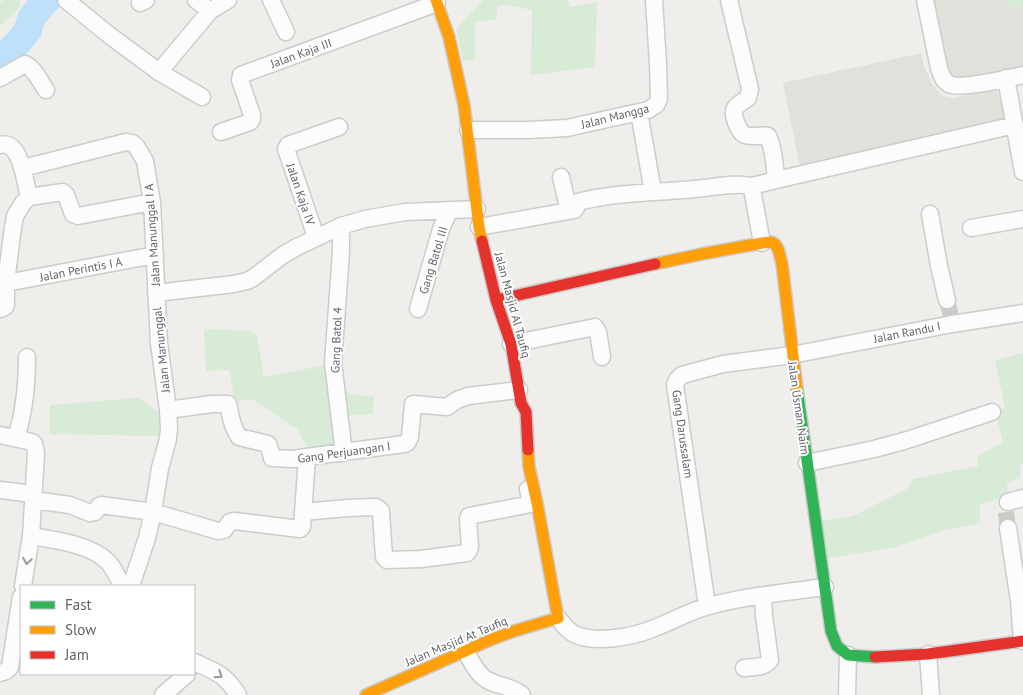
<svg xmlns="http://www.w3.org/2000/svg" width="1023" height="695" viewBox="0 0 1023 695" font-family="'PT Sans',sans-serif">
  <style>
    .education { fill: #e2e0da }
    .green { fill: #d8ebd6 }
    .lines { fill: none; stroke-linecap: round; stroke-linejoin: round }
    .river { stroke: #bfe0f9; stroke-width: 28 }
    .street-tunnel { stroke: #cbcbca; stroke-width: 16; stroke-dasharray: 16 8; stroke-linecap: butt }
    .street-casing { stroke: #cbcccc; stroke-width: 19 }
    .fast-casing { stroke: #cacacb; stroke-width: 14 }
    .slow-casing { stroke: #cacacb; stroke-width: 14 }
    .jam-casing { stroke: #cacacb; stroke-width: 14 }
    .street { stroke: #fdfcfc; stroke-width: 16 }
    .fast { stroke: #30b455; stroke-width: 11 }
    .slow { stroke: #ff9f0a; stroke-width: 11 }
    .jam { stroke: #e5322d; stroke-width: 11 }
    .oneway { stroke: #96999c }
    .labels { text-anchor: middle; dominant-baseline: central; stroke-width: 4; stroke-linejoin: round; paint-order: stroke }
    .street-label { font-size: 12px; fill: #5f6368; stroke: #fff }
  </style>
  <rect width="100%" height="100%" fill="#efeeea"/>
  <path class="education" d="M923,0H1023V71L957,84L944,77Z
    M921,53L924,66L932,84L942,96L953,98L997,89L1007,128L802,176L783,83Z"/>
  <path class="green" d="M5,0H20L19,9L0,26V2Z
    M483,0H568L570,7L597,2L595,67L531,75L532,10L505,5L498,6L496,19L475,22V59L463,61L456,29Z
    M1008,0H1023V6L1010,9Z
    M204,329L251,331L257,336L264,377L336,363L343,389L351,394L374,397L373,414L345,416L346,449L311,454L297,429L252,399L235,402L229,370L206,371Z
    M1023,353V464L1020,465V478L1007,483L1008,496L980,504V523L945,530L895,547L824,559L820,521L853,516L908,488L913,479L978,466V456L1003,442L995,412L1005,408L995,360Z
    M139,398L159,413V436L50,434V405Z"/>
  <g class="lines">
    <path class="river" d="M0,58L15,46L28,30L31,19L43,3L47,0"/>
    <path class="street-tunnel" d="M947,300L952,320
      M1008,528L1005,506L1008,502"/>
    <g class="street-casing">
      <path id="street" d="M66,0L109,35L159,72L202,97
        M196,0L210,11
        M271,0L286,32
        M729,0L750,89L748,98C744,101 738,104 735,108C731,114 739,133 745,135C752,138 761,134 768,136C774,150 775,166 776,180L752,186V189L762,243
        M925,0L939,68C941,74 943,81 949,84C960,90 1009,78 1023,75
        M140,3L146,0
        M159,72L210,11L228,0
        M0,78L25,64C34,68 40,81 46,90
        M1006,78L1023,172
        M639,112L653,192
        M468,130H528L567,128L648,110L656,105L659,99L658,64L654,0
        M221,132L250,122L252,119V115L240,80L241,75L437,3
        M0,145C21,139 25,183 29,197L23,203L15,216L12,234L6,283V305L5,307L0,309
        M23,168L126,142L132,143L136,146L145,161L152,202L159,343L168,410L169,428L168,439L160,468L153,512L147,538L132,583L127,586
        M561,177L569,211
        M776,180L1015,125
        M29,197L63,192L66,195L73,214L78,216L152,202
        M930,214L939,266L947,300
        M341,226V252L333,363L344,453
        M479,227L574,210L576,208V204L578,202C616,192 655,193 694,189C713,188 734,182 752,186
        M971,228L1023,219
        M316,237L286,149L288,145L339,127
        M6,283L155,255
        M156,293L234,284L247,281L253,278L283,255L297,247L341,226L365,219L405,212L477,209
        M418,309L441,229L449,211
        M511,344L595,327L598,332L602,357
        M168,410L212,404H228C230,410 230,416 232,421C233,427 236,432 239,437L268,444L269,446L272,458L292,459L404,444L407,443L410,437L413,404L447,407L457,400L468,396L519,390
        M0,435L32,442L34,444L36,453L31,536L23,586
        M16,438C25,410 27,385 27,357
        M807,463L874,449L904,441L992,412
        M0,490L33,494
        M33,500L70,505L90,513L95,512L99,506L101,505L153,512L218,531L224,530L230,522L234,521L300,529L302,527L307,458
        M1008,502L1023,498
        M303,512L348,508L373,507H376L381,511V513L384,557L387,560L421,559L467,553L469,550L470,546L468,519L469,516L531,504L528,489
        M1008,528L1019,601L1022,641
        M31,536C54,540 91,544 108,562C114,568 116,576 121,582C123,584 125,585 127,586
        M707,606L675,385L677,380L682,375L723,364L792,355L952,324L1023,313
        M558,618C563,624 567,630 574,634C594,644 632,637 652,629C671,622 689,611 709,606C746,596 787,592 825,587
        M465,650C471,661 478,676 489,681C500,686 513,687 522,695
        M928,654L931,695
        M194,662C216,672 225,674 238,695
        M744,668C753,667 765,668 770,660L764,616L763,596
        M0,673C5,672 8,671 10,667L21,597
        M163,695L187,674
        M847,695L848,655"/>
    </g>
    <g class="fast-casing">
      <path id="fast" d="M797,389L831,631L837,646L848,655L875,657"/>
    </g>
    <g class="slow-casing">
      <path id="slow" d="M436,0L449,37L464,105L479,227L482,241
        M655,264L702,254L762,243C765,243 768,242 771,242C779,244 780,257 782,264L797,389
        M366,695L490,640L514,631L558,618L537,503L529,467L528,450"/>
    </g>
    <g class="jam-casing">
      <path id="jam" d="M482,241L496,300L511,344L521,403L526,412L528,450
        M496,300L655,264
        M875,657L928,654L1023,641"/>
    </g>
    <use href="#street" class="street"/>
    <use href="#fast" class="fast"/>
    <use href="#slow" class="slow"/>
    <use href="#jam" class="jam"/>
  </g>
  <defs><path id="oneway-chevron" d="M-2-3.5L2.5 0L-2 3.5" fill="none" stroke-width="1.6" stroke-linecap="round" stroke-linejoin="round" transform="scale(1.25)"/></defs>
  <g class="oneway">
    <use href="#oneway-chevron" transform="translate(27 561) rotate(99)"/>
    <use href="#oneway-chevron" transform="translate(219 675) rotate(33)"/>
  </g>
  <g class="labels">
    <g class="street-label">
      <text transform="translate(301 53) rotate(-20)">Jalan Kaja III</text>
      <text transform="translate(615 116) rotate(-14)">Jalan Mangga</text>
      <text transform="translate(301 194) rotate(71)">Jalan Kaja IV</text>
      <text transform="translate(152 235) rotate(-94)">Jalan Manunggal I A</text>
      <text transform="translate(433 260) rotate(-73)">Gang Batol III</text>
      <text transform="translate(81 269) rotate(-11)">Jalan Perintis I A</text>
      <text transform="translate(513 305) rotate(75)">Jalan Masjid Al Taufiq</text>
      <text transform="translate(907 332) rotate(-11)">Jalan Randu I</text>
      <text transform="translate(336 340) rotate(-88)">Gang Batol 4</text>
      <text transform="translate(161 350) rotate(-96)">Jalan Manunggal</text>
      <text transform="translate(799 408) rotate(82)">Jalan Usman Naim</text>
      <text transform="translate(683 434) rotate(82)">Gang Darussalam</text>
      <text transform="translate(344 452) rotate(-8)">Gang Perjuangan I</text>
      <text transform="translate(456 641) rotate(-23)">Jalan Masjid At Taufiq</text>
    </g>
  </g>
  <rect x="20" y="585" width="175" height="90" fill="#ffffff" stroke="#bfc1c3"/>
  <rect x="30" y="601" width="25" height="8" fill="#30b455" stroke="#bfc1c3"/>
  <text x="65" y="610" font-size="15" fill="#5f6368">Fast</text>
  <rect x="30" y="626" width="25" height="8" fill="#ff9f0a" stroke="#bfc1c3"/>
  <text x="65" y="635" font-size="15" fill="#5f6368">Slow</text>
  <rect x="30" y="651" width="25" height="8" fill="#e5322d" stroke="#bfc1c3"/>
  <text x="65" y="660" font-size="15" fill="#5f6368">Jam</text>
</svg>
